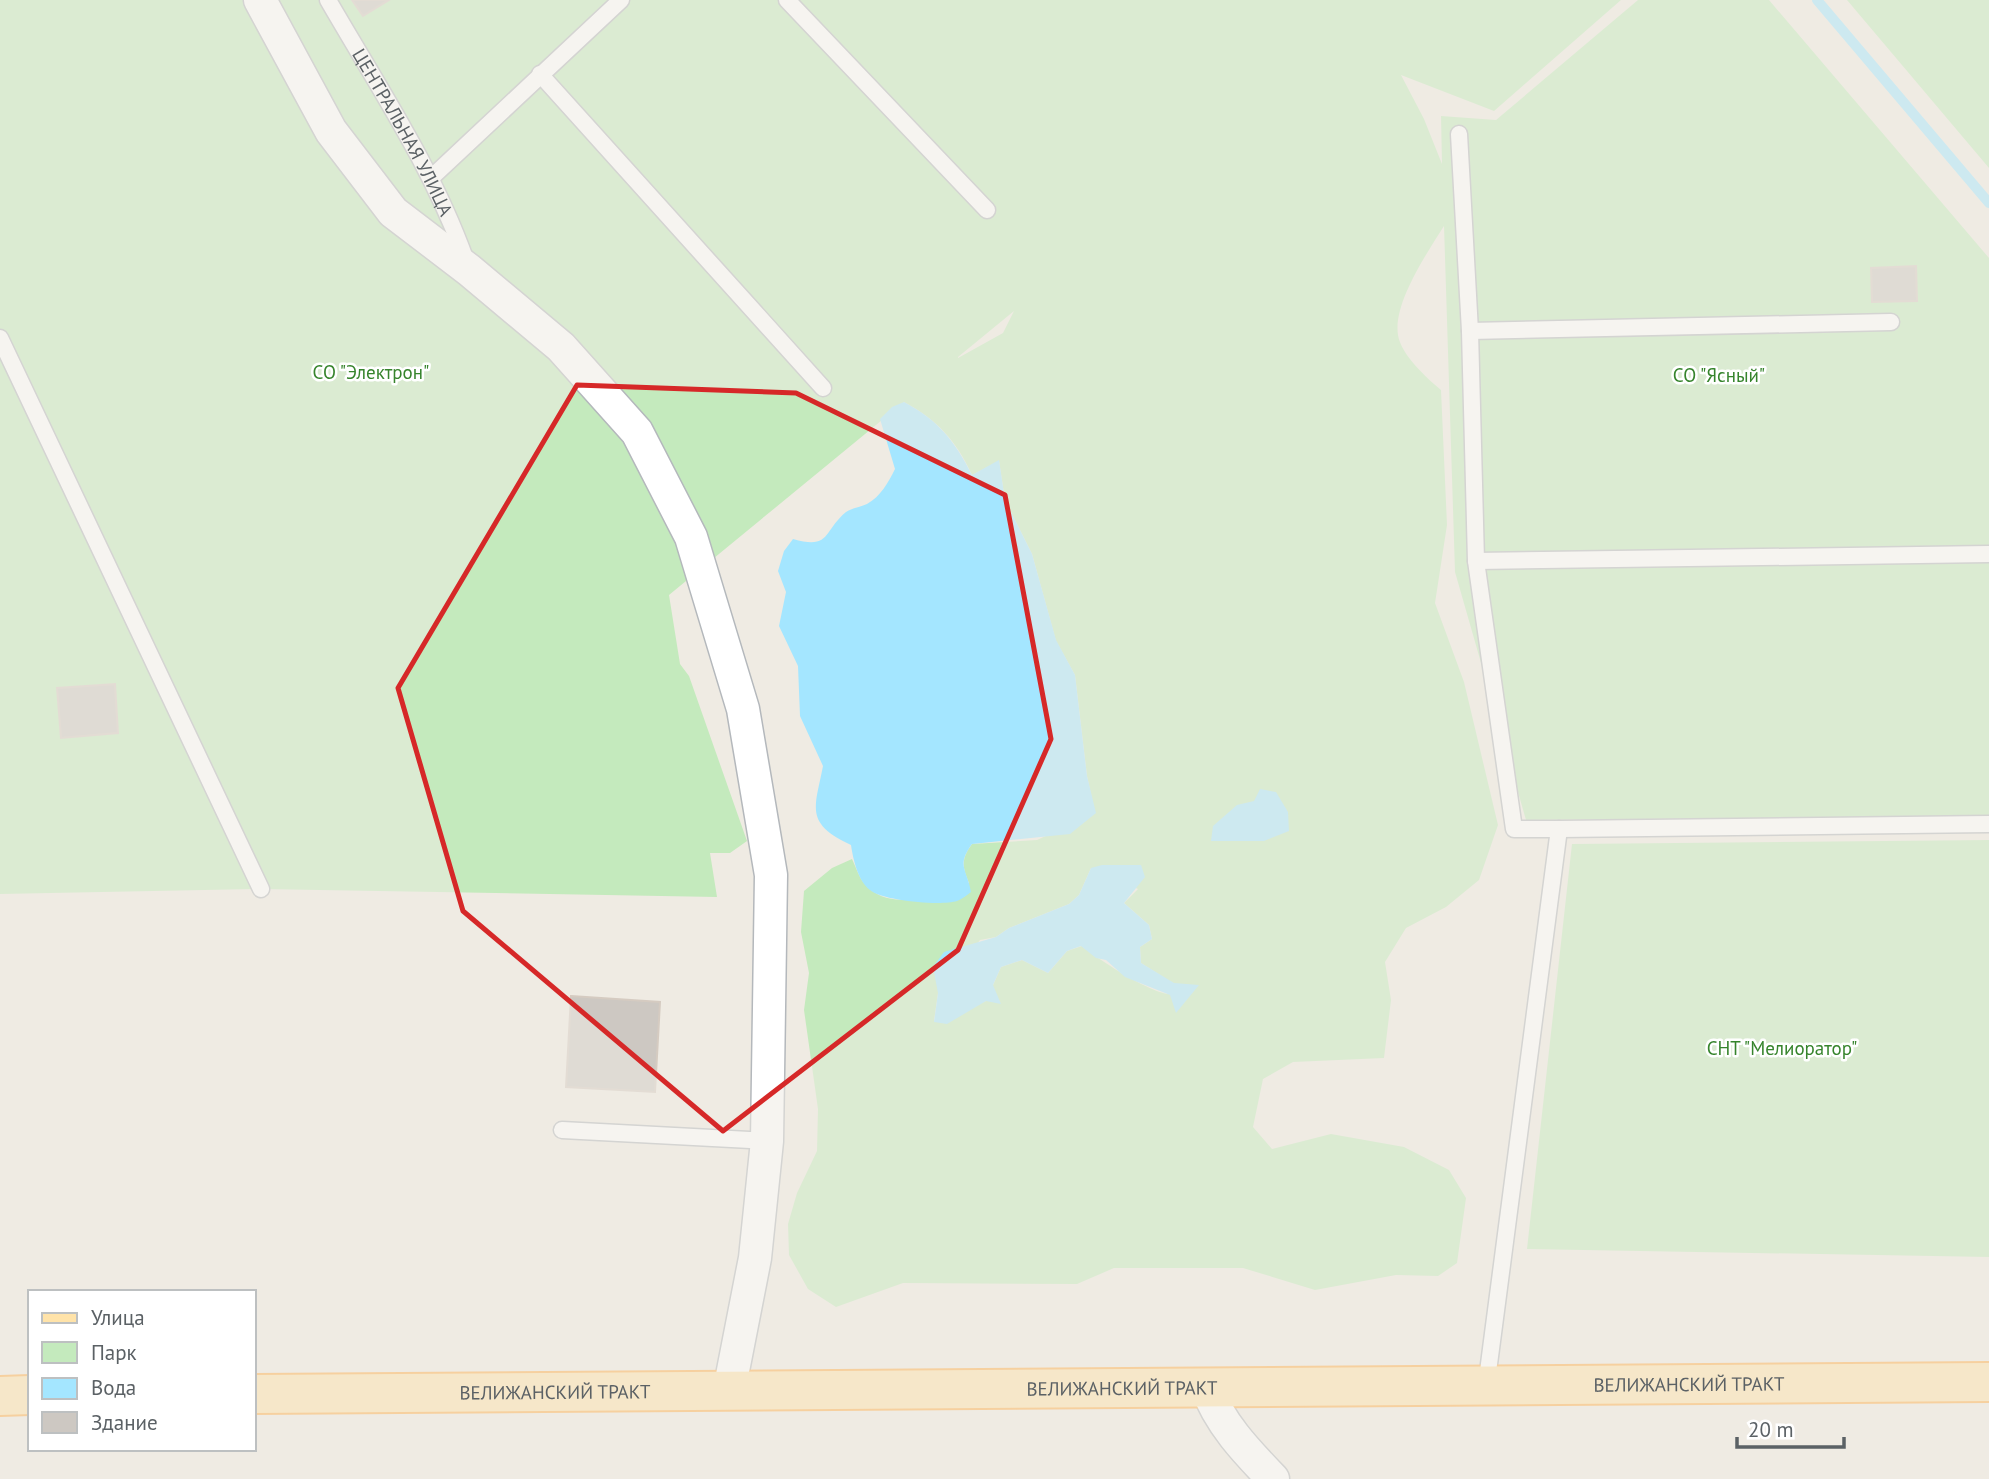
<svg xmlns="http://www.w3.org/2000/svg" width="1989" height="1479" viewBox="0 0 1989 1479" font-family="'PT Sans',sans-serif">
  <style>
    .green { fill: #c4eabd; fill-rule: evenodd }
    .water { fill: #a4e6ff }
    .lines { fill: none; stroke-linecap: round; stroke-linejoin: round }
    .stream { stroke: #a4e6ff; stroke-width: 10 }
    .building { fill: #cdc8c2; stroke: #d5cbc1; stroke-width: 2 }
    .service-casing { stroke: #b4b8bc; stroke-width: 19 }
    .minor-casing { stroke: #b4b8bc; stroke-width: 35 }
    .primary-casing { stroke: #ffb04d; stroke-width: 42 }
    .service { stroke: #fff; stroke-width: 16 }
    .minor { stroke: #fff; stroke-width: 32 }
    .primary { stroke: #ffe3a9; stroke-width: 38 }
    .marked { fill: none; stroke: #d62828; stroke-width: 5; stroke-linejoin: round }
    .labels { text-anchor: middle; dominant-baseline: central; stroke-width: 5; stroke-linejoin: round; paint-order: stroke }
    .street-label { font-size: 19px; fill: #5b6165; stroke: #fff }
    .park-label { font-size: 19px; fill: #36842c; stroke: #fff }
  </style>
  <rect width="100%" height="100%" fill="#efebe3"/>
  <path class="green" d="M0,0H1621L1494,111L1401,75L1424,119L1442,164L1441,116L1496,120L1638,0H1769L1989,258V816L1526,820L1455,572L1444,226C1427,253 1393,303 1398,335C1401,355 1427,378 1441,390L1447,525L1435,603L1464,682L1498,825L1479,880L1446,907L1406,928L1385,962L1391,1000L1384,1058L1293,1062L1263,1079L1253,1127L1272,1149L1331,1134L1404,1147L1449,1170L1466,1198L1457,1263L1438,1276L1396,1275L1315,1290L1243,1268H1114L1077,1284L903,1283L836,1307L808,1289L789,1255L788,1224L797,1193L817,1151L818,1109L804,1010L809,973L801,932L804,891L832,868L852,859C856,867 859,878 865,884C891,915 938,892 969,883C962,867 961,859 972,844L1037,840L1095,813L1087,776L1075,675L1056,641L1032,554L1005,500L999,461L972,475C956,440 937,420 904,402L669,595L680,664L689,676L747,841L730,853H710L717,897L261,889L0,894ZM1014,311L1003,333L958,358V357ZM1091,868L1138,889L1124,903L1149,925L1152,939L1140,947L1141,963L1174,984L1198,986C1190,988 1181,993 1172,994C1154,996 1096,958 1082,946L1067,951L1048,973L1022,960L1001,967L986,1001L934,1021L938,993L980,940L996,937L1009,928L1069,904L1079,895Z
    M1847,0H1989V168Z
    M1989,840V1257L1527,1249L1572,844Z"/>
  <path class="water" d="M904,402C938,420 955,441 972,475L999,460L1005,500L1032,554L1056,640L1075,675L1087,776L1096,813L1070,834L972,844C956,866 967,869 971,892C967,895 962,899 957,901C941,906 883,901 870,890C858,881 853,859 851,845C804,823 815,808 823,766L800,716L798,666L779,626L786,592L778,571L784,551L793,539C831,550 823,531 846,512C852,508 861,507 867,504C881,496 888,483 895,469L880,419L892,407Z
    M1260,789L1276,792L1288,812L1289,831L1264,841H1211L1213,826L1237,805L1254,801Z
    M1102,865H1141L1145,877L1124,903L1149,925L1152,939L1140,947L1141,963L1174,983L1199,985L1176,1013L1170,995L1125,977L1106,960L1096,958L1081,946L1067,951L1048,973L1022,960L1001,967L993,985L1001,1004L986,1001L947,1024L934,1022L938,993L933,967L944,952L996,937L1009,928L1069,904L1079,895L1091,868Z"/>
  <g class="lines">
    <path class="stream" d="M1817,0L1989,203"/>
  </g>
  <path class="building" d="M352,0H389L363,16Z
    M1916,266L1917,301L1872,302L1871,268Z
    M115,684L118,733L61,738L57,688Z
    M571,996L660,1002L655,1092L566,1087Z"/>
  <g class="lines">
    <g class="service-casing">
      <g id="service">
        <path id="s1" d="M328,0C377,85 433,168 466,261"/>
        <path d="M787,0L987,210"/>
        <path d="M540,74L823,388"/>
        <path d="M1459,134L1470,331L1476,561L1514,829H1559L1486,1387"/>
        <path d="M431,178L621,0"/>
        <path d="M1470,331L1891,322"/>
        <path d="M0,338L261,889"/>
        <path d="M1476,561L1989,554"/>
        <path d="M1559,829L1989,824"/>
        <path d="M562,1130L767,1141"/>
      </g>
    </g>
    <g class="minor-casing">
      <path id="minor" d="M260,0L331,131L393,212L469,270L561,347L637,432L691,537L743,709L771,875L767,1141L755,1258L729,1391
        M1206,1386C1219,1423 1246,1451 1273,1479"/>
    </g>
    <g class="primary-casing">
      <g id="primary">
        <path id="s2" d="M254,1394L1989,1382"/>
        <path d="M0,1396L30,1395"/>
      </g>
    </g>
    <use href="#service" class="service"/>
    <use href="#minor" class="minor"/>
    <use href="#primary" class="primary"/>
  </g>
  <path d="M0 0H1989V1479H0ZM577,385L796,393L1005,495L1051,739L958,950L723,1131L463,911L398,688Z" fill="#efebe3" fill-opacity=".55" fill-rule="evenodd"/>
  <path class="marked" d="M577,385L796,393L1005,495L1051,739L958,950L723,1131L463,911L398,688Z"/>
  <g class="labels">
    <g class="street-label">
      <text stroke="none"><textPath href="#s1" startOffset="152">ЦЕНТРАЛЬНАЯ УЛИЦА</textPath></text>
      <text stroke="none"><textPath href="#s2" startOffset="1435">ВЕЛИЖАНСКИЙ ТРАКТ</textPath></text>
      <text stroke="none"><textPath href="#s2" startOffset="868">ВЕЛИЖАНСКИЙ ТРАКТ</textPath></text>
      <text stroke="none"><textPath href="#s2" startOffset="301">ВЕЛИЖАНСКИЙ ТРАКТ</textPath></text>
    </g>
    <g class="park-label">
      <text x="371" y="372">СО "Электрон"</text>
      <text x="1719" y="375">СО "Ясный"</text>
      <text x="1782" y="1048">СНТ "Мелиоратор"</text>
    </g>
  </g>
  <rect x="28" y="1290" width="228" height="161" fill="#ffffff" stroke="#bdc0c1" stroke-width="2"/>
  <rect x="42" y="1313" width="35" height="10" fill="#ffe3a9" stroke="#bdc0c1" stroke-width="2"/>
  <text x="91" y="1325" font-size="21" fill="#5b6165">Улица</text>
  <rect x="42" y="1342" width="35" height="21" fill="#c4eabd" stroke="#bdc0c1" stroke-width="2"/>
  <text x="91" y="1360" font-size="21" fill="#5b6165">Парк</text>
  <rect x="42" y="1378" width="35" height="21" fill="#a4e6ff" stroke="#bdc0c1" stroke-width="2"/>
  <text x="91" y="1395" font-size="21" fill="#5b6165">Вода</text>
  <rect x="42" y="1412" width="35" height="21" fill="#cdc8c2" stroke="#bdc0c1" stroke-width="2"/>
  <text x="91" y="1430" font-size="21" fill="#5b6165">Здание</text>
  <path d="M1737 1437v10h107v-10" fill="none" stroke="#5b6165" stroke-width="3.5"/>
  <text x="1748" y="1437" font-size="21" fill="#5b6165" stroke="#ffffff" stroke-width="5" paint-order="stroke">20 m</text>
</svg>
